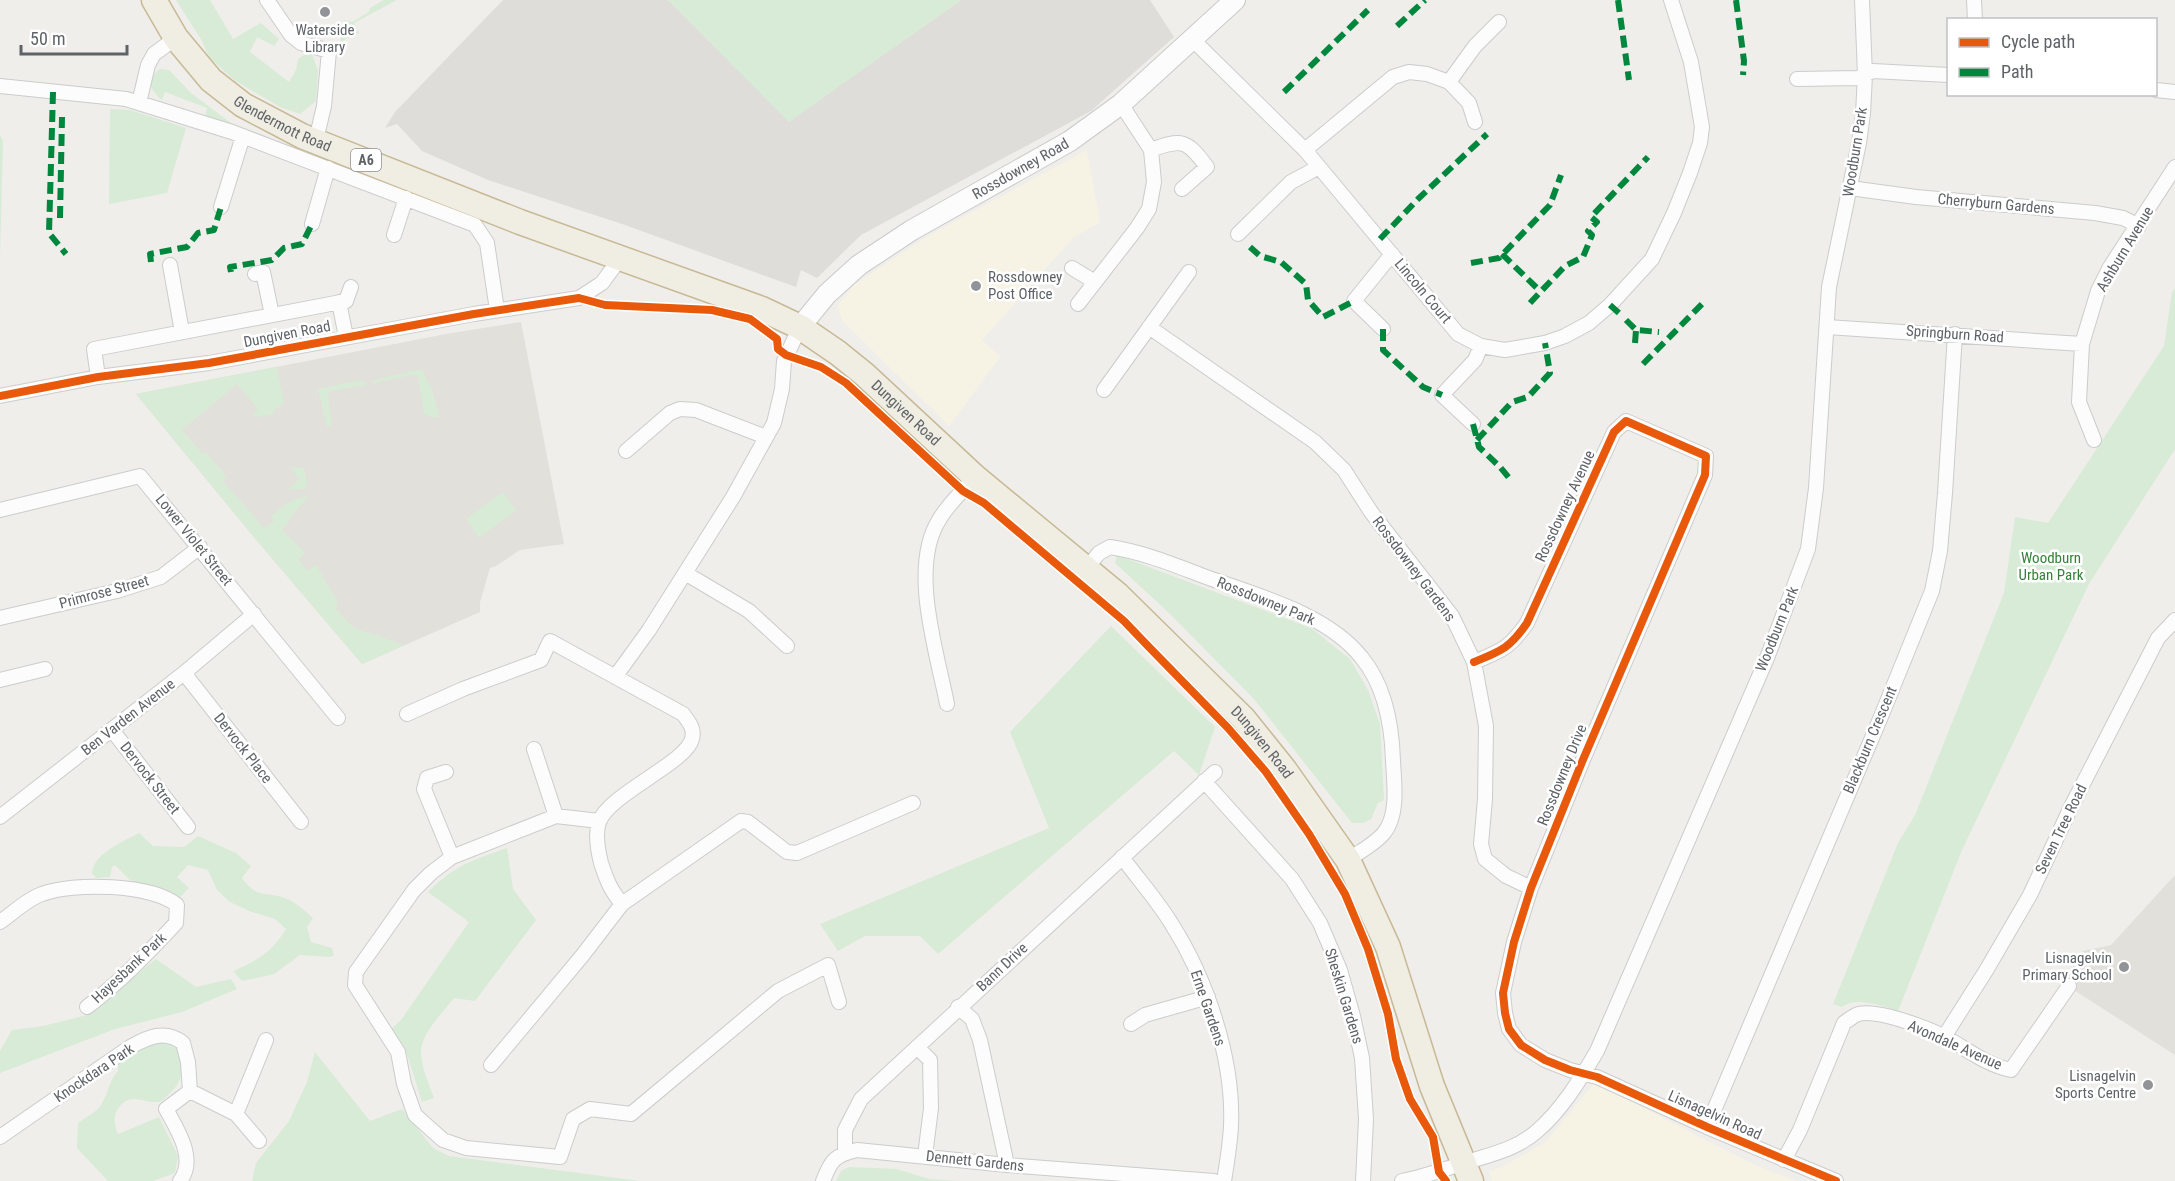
<svg xmlns="http://www.w3.org/2000/svg" width="2175" height="1181" viewBox="0 0 2175 1181" font-family="'Roboto Condensed',sans-serif">
  <style>
    .commercial { fill: #f7f3e4 }
    .industrial { fill: #dfddda }
    .education { fill: #e2e0da }
    .green { fill: #d8ebd6 }
    .lines { fill: none; stroke-linecap: round; stroke-linejoin: round }
    .street-casing { stroke: #cbcccc; stroke-width: 16 }
    .secondary-casing { stroke: #cacacb; stroke-width: 22 }
    .highway-casing { stroke: #c8b996; stroke-width: 27 }
    .street { stroke: #fdfcfc; stroke-width: 14 }
    .secondary { stroke: #fdfcfc; stroke-width: 20 }
    .highway { stroke: #f0ede3; stroke-width: 24 }
    .quiet { stroke: #00873e; stroke-width: 6; stroke-dasharray: 12 6; stroke-linecap: butt }
    .cycleway-casing { stroke: #fff; stroke-width: 11 }
    .cycleway { stroke: #e8590c; stroke-width: 8 }
    .poi-dot { fill: #919496; stroke: #fff; stroke-width: 2 }
    .labels { text-anchor: middle; dominant-baseline: central; stroke-width: 5; stroke-linejoin: round; paint-order: stroke }
    .shield { fill: #fff; stroke: #8f9295; stroke-width: 1.5 }
    .shield-label { font-size: 14px; font-weight: bold; fill: #5f6368 }
    .poi-label { font-size: 15px; fill: #5f6368; stroke: #fff; text-anchor: end }
    .street-label { font-size: 15px; fill: #5f6368; stroke: #fff }
    .park-label { font-size: 15px; fill: #348238; stroke: #fff }
  </style>
  <rect width="100%" height="100%" fill="#efeeea"/>
  <path class="commercial" d="M1087,150L1100,222L1073,238L982,340L1000,357L949,426L842,320L838,305L855,284L930,235Z
    M1595,1082L1709,1142L1757,1166L1797,1181H1492L1489,1171L1500,1168L1546,1142Z"/>
  <path class="industrial" d="M503,0H668L789,121L961,0H1150L1174,37L1091,111L861,235L817,278L801,270L796,287L625,225L488,180L422,151L397,124L385,128L395,112Z"/>
  <path class="education" d="M521,322L564,544L520,550L496,566L490,568L480,602V612L362,664L253,536L136,394L446,334Z
    M2175,875V1055L2063,983L2083,951L2111,945Z"/>
  <path class="green" d="M176,0H210L233,39L261,23L279,39L274,46L257,37L250,52L289,82L296,70L298,59L304,55L312,54L318,70L316,101L300,114L280,107L234,80L209,57L202,41Z
    M384,0H397L354,23L359,33L340,42L344,20L352,22L369,12L370,8Z
    M668,0H961L789,122Z
    M160,69L169,70L191,93L231,123V126L205,117L207,108L165,92L162,100C150,90 145,80 160,69Z
    M110,109L130,110L186,128L167,193L109,204Z
    M0,135L3,141L0,258Z
    M2175,288V449L2089,584L1962,850L1898,1011C1883,1006 1856,996 1842,1007L1833,1004L1898,843L1915,815L2004,593L2015,517L2048,523L2164,346L2172,292Z
    M276,367L284,400L281,406L273,410L274,414L259,417L252,414L258,409L237,384L182,430L203,454L206,452L227,477L223,481L264,528L274,521L271,516L288,502L306,496L307,499C297,507 291,520 282,530L305,553L298,559L308,571L316,565L338,602L336,609L354,628L405,645L362,664L253,536L136,394Z
    M415,370H422L432,390L439,416L435,418L424,414L418,376L412,375L373,383L371,381Z
    M361,380L366,383V386H359L331,391L328,394L332,426L327,427L318,389Z
    M291,467L304,468L308,486L304,489L288,490L299,479Z
    M503,492L516,510L479,538L466,519Z
    M1117,555L1311,628L1350,659L1368,690L1380,724L1384,800L1378,803L1371,819L1363,823H1352L1254,699L1169,613L1115,563Z
    M1111,626L1215,727L1199,775L1174,751L938,954L920,936H865L838,951L820,924L1049,828L1010,732Z
    M139,833L153,846L184,847L198,836L236,853L251,866L242,878C257,899 265,891 285,898C296,902 305,911 313,918L307,927L311,942L332,948L334,956L328,957L300,955L274,974L242,981L233,971C258,960 271,953 286,929L275,919L249,911L230,902L217,890L208,870L188,865L177,877L189,888L179,898L130,880L115,865L112,867L110,877L97,878L92,874C93,853 123,842 139,833Z
    M507,848L513,889L536,920L475,1001L454,998C444,1011 421,1034 421,1051C421,1067 429,1084 434,1098L422,1102L405,1048L391,1029L401,1020L469,922L428,892C455,865 471,861 507,848Z
    M156,959L196,987L231,979L237,989L182,1012L115,1029L0,1073V1051L12,1030L43,1026L87,1015Z
    M160,1042C169,1043 175,1045 179,1053C187,1067 181,1084 169,1094C166,1097 162,1102 158,1102C145,1104 134,1093 122,1104C113,1112 113,1124 118,1134L159,1117L178,1156L175,1173L153,1181H108L77,1148L78,1123C84,1118 93,1114 98,1109C108,1098 108,1081 118,1071V1062L141,1046Z
    M315,1052L370,1121L402,1109L433,1148L449,1156L640,1181H252L256,1163L289,1121L307,1082Z
    M849,1167L897,1169L929,1179L960,1181H836L841,1171Z"/>
  <g class="lines">
    <g class="street-casing">
      <path id="street" d="M267,0L291,35L301,43L329,51L324,106L316,140
        M1974,0L1975,20
        M1193,40L1305,150L1458,334L1481,346L1505,350L1545,343L1565,336L1589,323L1610,305L1652,259L1674,213L1690,173L1700,143L1702,127L1691,62L1671,0
        M1797,79L1858,78L1873,71L1948,75
        M1449,82L1475,46L1499,22
        M0,86L126,99L232,132L475,225L487,243L497,310
        M2156,90L2175,92
        M139,103L148,65L154,54L176,38
        M1151,150C1182,138 1187,140 1207,167L1182,189
        M1305,150L1393,77L1409,72L1427,74L1449,82L1469,103L1475,122
        M1850,188L1916,197L2095,213L2123,218L2139,226
        M221,207L243,136
        M312,224L328,168
        M1238,234L1291,182L1319,167
        M394,235L406,198
        M170,265L182,332
        M1072,268L1095,282
        M255,274L263,272L272,315
        M339,302L346,337
        M1078,304L1137,228L1149,209L1154,182L1151,150L1121,104
        M1149,327L1315,442L1344,470L1371,512L1452,616L1474,662L1486,726L1485,799L1481,844L1485,859L1506,876L1531,888
        M1827,327L2082,344
        M1383,329L1354,301L1392,254
        M98,377L94,349L346,301L351,287
        M1104,390L1189,272
        M0,396L98,377L209,363L474,314L579,298L602,283L621,257
        M1473,424L1442,395L1475,360L1481,346
        M2094,440L2079,402L2082,344L2098,291L2110,267L2175,167
        M626,451L670,413L680,409L696,410L766,437
        M0,510L140,476L338,718
        M1087,568L1099,553L1110,547C1143,552 1174,565 1206,577C1256,595 1328,614 1362,658C1385,686 1392,726 1393,761C1394,783 1399,814 1384,833C1375,844 1359,852 1348,860
        M685,573L749,611L787,646
        M0,618L117,591L161,577L200,547
        M1474,662C1501,651 1510,648 1527,623L1614,432L1626,421L1706,456L1705,475L1582,762L1531,888L1514,942L1503,993L1505,1013L1509,1029L1521,1045L1545,1060L1570,1070L1597,1077L1707,1127L1836,1181
        M184,673L301,822
        M615,677L649,630L733,497L774,423L782,389L784,361L800,327
        M0,680L45,669
        M947,704C937,652 909,568 939,520C948,504 963,491 975,477
        M407,714L463,689L541,660L550,641L683,714C689,722 695,729 692,739C686,763 609,794 599,822C595,834 598,851 601,863C607,881 610,889 622,904
        M112,730L188,827
        M534,749L556,816
        M446,772L427,778L424,789L452,857
        M1204,781L1292,879L1320,923L1340,970L1353,1016L1362,1058L1366,1119L1363,1181
        M0,817L184,673L254,614
        M599,821L556,816L452,857L431,873L414,890L356,972L355,985L398,1052L404,1084L415,1115L443,1140L466,1148L560,1157L573,1119L590,1109L631,1114L778,991L828,965L839,1002
        M1122,857C1138,879 1157,900 1171,923C1207,979 1234,1060 1231,1126C1230,1145 1227,1163 1224,1181
        M0,922C13,913 27,899 42,894C73,882 152,884 177,905L176,923C148,953 120,982 87,1007
        M958,1007L972,1019L980,1040L1007,1165
        M1131,1024L1145,1015L1208,997
        M1944,1037L1987,969L2030,895L2071,807L2158,638L2175,620
        M917,1047L930,1060L931,1108L925,1156
        M491,1065L582,956L622,904L741,821L748,822L787,852L797,853L913,803
        M190,1091L236,1114L259,1141
        M236,1114L266,1040
        M1707,1127L1880,719L1932,591L1940,551L1945,493L1955,334
        M0,1137L130,1047C148,1037 165,1029 183,1043L188,1062L190,1091L166,1109C177,1129 197,1159 180,1181
        M845,1153V1130L861,1099L1215,772
        M1784,1160L1800,1130L1844,1023C1848,1020 1852,1017 1856,1015C1874,1007 1927,1028 1945,1037C1967,1049 1986,1065 2011,1070L2069,986
        M823,1181C831,1160 835,1155 857,1150L1007,1165L1214,1181
        M1402,1181C1423,1177 1443,1170 1464,1163C1488,1155 1515,1150 1536,1132C1561,1111 1580,1080 1597,1051L1767,658L1808,549L1816,488L1829,287L1859,143L1863,114L1865,75L1862,0"/>
    </g>
    <g class="secondary-casing">
      <g id="secondary">
        <path id="s1" d="M800,327L827,294L859,265L912,230L1070,141L1121,104L1235,0"/>
      </g>
    </g>
    <g class="highway-casing">
      <g id="highway">
        <path id="s2" d="M154,0L176,38L211,80L243,105L302,136L520,222L762,309L800,327L838,353L864,374L975,477L1118,595L1243,718L1284,769L1348,860L1388,947L1432,1086L1471,1181"/>
      </g>
    </g>
    <use href="#street" class="street"/>
    <use href="#secondary" class="secondary"/>
    <use href="#highway" class="highway"/>
    <path class="quiet" d="M1618,0L1629,80
      M1736,0L1744,61L1743,75
      M1397,26L1425,0
      M53,92L49,233L66,254
      M1284,92L1368,10
      M60,218L62,117
      M1380,239L1418,199L1487,134
      M1250,247L1260,256L1281,262L1306,284L1308,300L1323,317L1354,301
      M1502,254L1540,291
      M151,262L150,254L187,247L198,233L214,230L221,207
      M1471,263L1499,258L1550,205L1561,175
      M231,272L230,267L272,260L284,248L302,244L312,224
      M1530,303L1565,266L1583,257L1592,235L1588,231L1597,222L1591,217L1648,157
      M1610,305L1621,315
      M1626,320L1636,330L1659,332
      M1383,329V350L1423,387L1442,395
      M1635,343L1636,330
      M1643,364L1705,301
      M1473,424L1479,447L1500,467L1510,479
      M1477,440L1512,402L1528,397L1550,373L1545,343"/>
    <g class="cycleway-casing">
      <path id="cycleway" d="M0,396L98,377L209,363L474,314L579,298L605,305L712,310L750,319L777,339L778,349L786,355L821,367L846,383L963,491L984,503L1124,621L1146,644L1228,728L1266,772L1309,834L1345,894L1368,949L1388,1014L1396,1059L1410,1099L1433,1137L1439,1172L1446,1181
        M1474,662C1501,651 1510,648 1527,623L1614,432L1626,421L1706,456L1705,475L1582,762L1531,888L1514,942L1503,993L1505,1013L1509,1029L1521,1045L1545,1060L1570,1070L1597,1077L1707,1127L1836,1181"/>
    </g>
    <use href="#cycleway" class="cycleway"/>
  </g>
  <g class="poi-dot">
    <circle cx="325" cy="12" r="6"/>
    <circle cx="976" cy="286" r="6"/>
    <circle cx="2124" cy="967" r="6"/>
    <circle cx="2148" cy="1085" r="6"/>
  </g>
  <g class="labels">
    <rect class="shield" x="351" y="149" width="30" height="22" rx="4.5"/>
    <g class="shield-label">
      <text x="366" y="160">A6</text>
    </g>
    <g class="poi-label">
      <text x="325" y="30" text-anchor="middle">Waterside<tspan x="325" dy="17">Library</tspan></text>
      <text x="988" y="277" text-anchor="start">Rossdowney<tspan x="988" dy="17">Post Office</tspan></text>
      <text x="2112" y="958">Lisnagelvin<tspan x="2112" dy="17">Primary School</tspan></text>
      <text x="2136" y="1076">Lisnagelvin<tspan x="2136" dy="17">Sports Centre</tspan></text>
    </g>
    <g class="street-label">
      <text stroke="none"><textPath href="#s2" startOffset="183">Glendermott Road</textPath></text>
      <text transform="translate(1855 152) rotate(-81)">Woodburn Park</text>
      <text stroke="none"><textPath href="#s1" startOffset="274">Rossdowney Road</textPath></text>
      <text transform="translate(1996 204) rotate(5)">Cherryburn Gardens</text>
      <text transform="translate(2125 249) rotate(-59)">Ashburn Avenue</text>
      <text transform="translate(1423 291) rotate(50)">Lincoln Court</text>
      <text transform="translate(287 334) rotate(-11)">Dungiven Road</text>
      <text transform="translate(1955 334) rotate(4)">Springburn Road</text>
      <text stroke="none"><textPath href="#s2" startOffset="876">Dungiven Road</textPath></text>
      <text transform="translate(1565 506) rotate(-65)">Rossdowney Avenue</text>
      <text transform="translate(194 540) rotate(51)">Lower Violet Street</text>
      <text transform="translate(1414 569) rotate(53)">Rossdowney Gardens</text>
      <text transform="translate(104 592) rotate(-15)">Primrose Street</text>
      <text transform="translate(1266 601) rotate(22)">Rossdowney Park</text>
      <text transform="translate(1777 629) rotate(-68)">Woodburn Park</text>
      <text transform="translate(128 717) rotate(-38)">Ben Varden Avenue</text>
      <text transform="translate(1870 740) rotate(-67)">Blackburn Crescent</text>
      <text stroke="none"><textPath href="#s2" startOffset="1362">Dungiven Road</textPath></text>
      <text transform="translate(243 748) rotate(52)">Dervock Place</text>
      <text transform="translate(1562 775) rotate(-68)">Rossdowney Drive</text>
      <text transform="translate(150 778) rotate(52)">Dervock Street</text>
      <text transform="translate(2061 829) rotate(-64)">Seven Tree Road</text>
      <text transform="translate(1002 967) rotate(-43)">Bann Drive</text>
      <text transform="translate(129 968) rotate(-43)">Hayesbank Park</text>
      <text transform="translate(1344 996) rotate(73)">Sheskin Gardens</text>
      <text transform="translate(1208 1008) rotate(71)">Erne Gardens</text>
      <text transform="translate(1955 1045) rotate(24)">Avondale Avenue</text>
      <text transform="translate(94 1073) rotate(-34)">Knockdara Park</text>
      <text transform="translate(1715 1115) rotate(24)">Lisnagelvin Road</text>
      <text transform="translate(975 1161) rotate(6)">Dennett Gardens</text>
    </g>
    <g class="park-label">
      <text x="2051" y="558">Woodburn<tspan x="2051" dy="17">Urban Park</tspan></text>
    </g>
  </g>
  <rect x="1947" y="18" width="210" height="78" fill="#ffffff" stroke="#bfc1c3" stroke-width="1.5"/>
  <rect x="1959" y="38" width="30" height="9" fill="#e8590c" stroke="#bfc1c3" stroke-width="1.5"/>
  <text x="2001" y="48" font-size="18" fill="#5f6368">Cycle path</text>
  <rect x="1959" y="68" width="30" height="9" fill="#00873e" stroke="#bfc1c3" stroke-width="1.5"/>
  <text x="2001" y="78" font-size="18" fill="#5f6368">Path</text>
  <path d="M21 45v9h106v-9" fill="none" stroke="#5f6368" stroke-width="3"/>
  <text x="30" y="45" font-size="18" fill="#5f6368" stroke="#ffffff" stroke-width="4.5" paint-order="stroke">50 m</text>
</svg>
